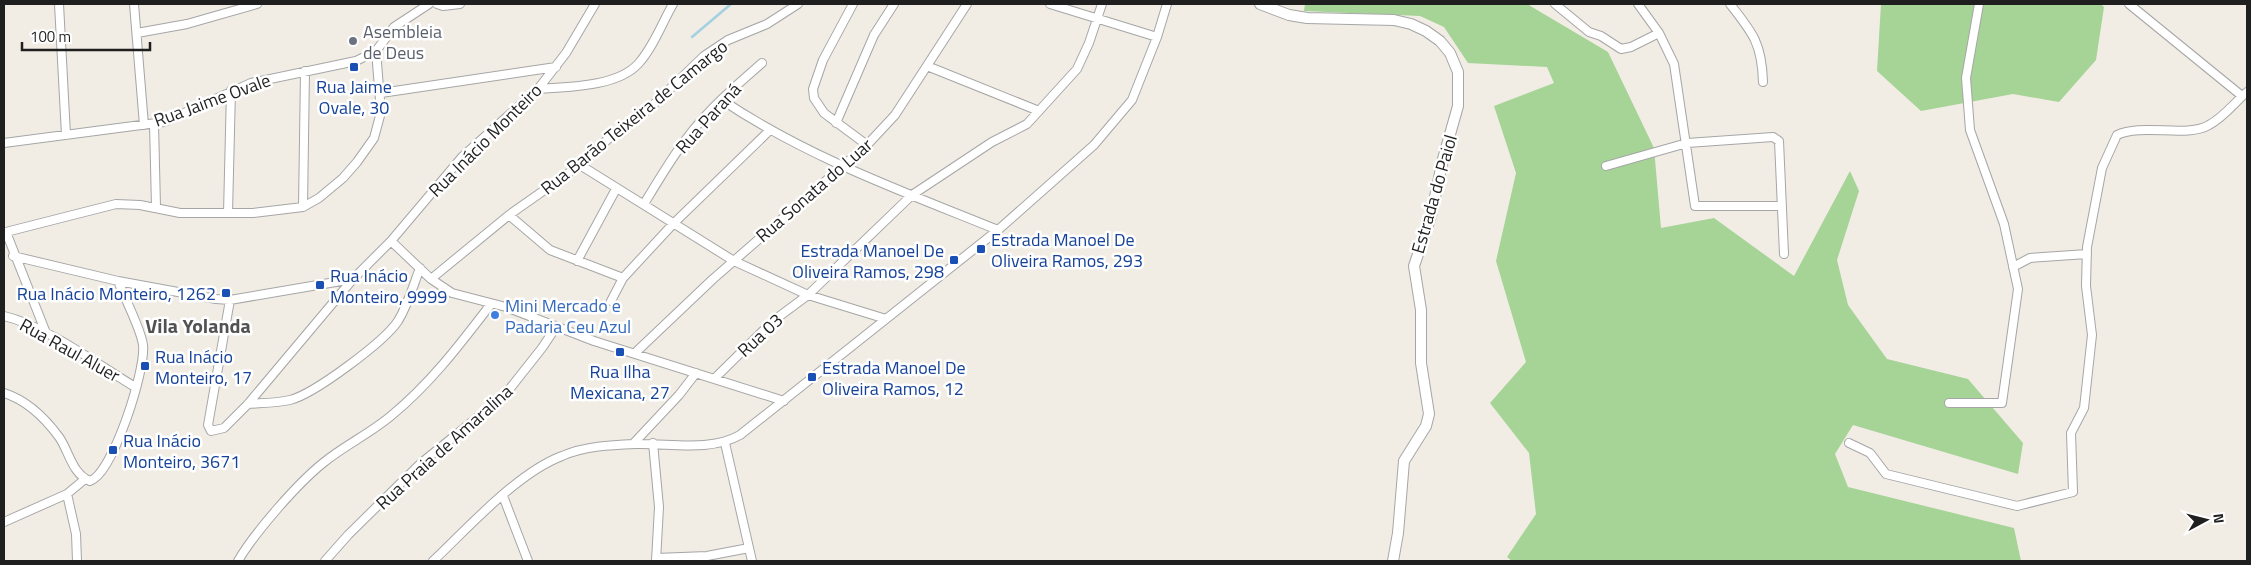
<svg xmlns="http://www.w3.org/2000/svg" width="2251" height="565" viewBox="0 0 2251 565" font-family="'Titillium Web',sans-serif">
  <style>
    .forest { fill: #a6d396 }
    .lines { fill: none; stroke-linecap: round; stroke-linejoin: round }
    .stream { stroke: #a2d1e1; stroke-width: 2.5 }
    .minor-casing { stroke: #a6a6a6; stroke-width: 10 }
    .tertiary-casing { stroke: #a6a6a6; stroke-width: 12 }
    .minor { stroke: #fff; stroke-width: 8 }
    .tertiary { stroke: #fff; stroke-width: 10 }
    .worship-dot { fill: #6b7280; stroke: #fff; stroke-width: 2 }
    .transit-dot { fill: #1a4fb4; stroke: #fff; stroke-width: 2 }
    .shop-dot { fill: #3f7fe0; stroke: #fff; stroke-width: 2 }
    .labels { text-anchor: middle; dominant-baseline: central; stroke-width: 5; stroke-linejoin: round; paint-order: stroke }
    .worship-label { font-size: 18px; fill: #5b616d; stroke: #fff; text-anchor: start }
    .transit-label { font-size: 18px; fill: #164399; stroke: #fff; text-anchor: start }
    .street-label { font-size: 18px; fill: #1f1f1f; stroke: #fff }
    .shop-label { font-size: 18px; fill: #366cbe; stroke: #fff; text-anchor: start }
    .quarter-label { font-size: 20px; font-weight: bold; fill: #525252; stroke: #fff }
  </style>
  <rect width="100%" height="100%" fill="#f1ede5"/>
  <path class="forest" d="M1305,4H1527L1608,52L1654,148L1661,228L1714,218L1794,276L1850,171L1859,191L1837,260L1848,305L1887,359L1968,379L2023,443L2018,474L1853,425L1835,454L1848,487L2014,528L2021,561H1512L1507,557L1536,514L1529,453L1490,403L1526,362L1496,261L1516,173L1494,106L1554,83L1547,67L1468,63L1444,27L1420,16L1304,11Z
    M1881,4H2101L2104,7L2096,60L2059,102L2013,94L1921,111L1877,71Z"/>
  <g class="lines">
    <path class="stream" d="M692,37L731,4"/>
    <g class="minor-casing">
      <path id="minor" d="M59,4L66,135
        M134,4L144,125
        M437,4L443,6L460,4
        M853,4L823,60L813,89L814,98L824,113L867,145
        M1050,4L1157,37
        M1555,4L1589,32L1601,36L1621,49L1631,47L1659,33
        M1638,4L1659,33L1674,64L1695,206H1781
        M1730,4C1753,33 1762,44 1763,82
        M2129,4L2242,96
        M137,33L187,24L257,4
        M927,66L1039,111
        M538,89C567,87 617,87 638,64C653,48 662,23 673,4
        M381,93L556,67
        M722,100C807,157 904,192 998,230
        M836,123L874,35L894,4
        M154,124L156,207
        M4,143L164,122L251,83L356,61L376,51L394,27L429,4
        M580,165L734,261L808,295L886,319
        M1606,166L1687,143L1773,137L1779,141L1784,254
        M644,204C664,171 684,137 711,110C727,93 745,78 762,63
        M303,207L305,71
        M228,213L231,90
        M509,215L550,250L623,278
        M391,241L431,279L452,293L506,307L594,341L784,401
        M13,256L118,281L216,299L230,300L353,279
        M577,261L616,189
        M2013,267L2030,258L2087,254
        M431,279L509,215L580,165L608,139L649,109L704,56L728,40L767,24L798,4
        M230,300L208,425L211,431L224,428L248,404L353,279L391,241L462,157L538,89L566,53L595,4
        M611,301L623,278L673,224L770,130
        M4,316C46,326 97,364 135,387
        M46,333L6,232L116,204L140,205L180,213H253L303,207L319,198L343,178L357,162L374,138L381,112L376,51
        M635,353L713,279L867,145L895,115L967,4
        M715,378L773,321L808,295L912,195L992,142L1027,124L1077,69L1089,43L1102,4
        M4,393C26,400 45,418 59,437C69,451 72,474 90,481C113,473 146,370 143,345C141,329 124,297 118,281
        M1949,403H2002L2018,289L2004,224L1970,130L1966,78L1979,4
        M248,404C262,403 277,403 290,400C314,394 384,342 398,321C408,305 413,286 420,268
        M653,443L659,507L656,561
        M725,443L752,561
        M1849,443L1870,453L1886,474L2017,506L2073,492L2071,433L2084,408L2092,335L2086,286L2087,247L2102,168L2117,135C2142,123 2187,138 2209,125C2224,117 2235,102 2247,92
        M633,444L679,395L696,373
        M67,494L76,534L77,561
        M503,496L528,561
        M4,522L67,494L85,479
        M656,558L707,556L749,548
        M238,561C255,532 297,484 323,463C345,445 371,433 392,415C431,383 461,343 491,304
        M325,561L348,535L420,464L504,396L542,348L556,327
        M433,561C468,528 517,473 562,456C585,446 611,445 636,444C670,443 710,452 740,435L998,230L1094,145L1132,100L1157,37L1167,4"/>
    </g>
    <g class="tertiary-casing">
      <path id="tertiary" d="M1260,4L1289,15L1307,18L1394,20L1411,24L1426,31L1440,41L1450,53L1458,72V106L1443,159L1431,216L1414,266L1421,310V363L1429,414L1426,426L1404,461L1398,533L1393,561"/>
    </g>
    <use href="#minor" class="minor"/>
    <use href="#tertiary" class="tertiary"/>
  </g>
  <circle class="worship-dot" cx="353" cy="41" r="5"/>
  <g class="transit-dot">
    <rect x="349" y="62" width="10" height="10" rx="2.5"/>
    <rect x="976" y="244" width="10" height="10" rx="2.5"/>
    <rect x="949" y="255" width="10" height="10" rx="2.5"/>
    <rect x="315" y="280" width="10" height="10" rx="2.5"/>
    <rect x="221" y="288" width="10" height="10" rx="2.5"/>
    <rect x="615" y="347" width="10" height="10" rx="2.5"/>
    <rect x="140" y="361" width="10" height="10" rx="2.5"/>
    <rect x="807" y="372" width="10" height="10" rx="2.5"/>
    <rect x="108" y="445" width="10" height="10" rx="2.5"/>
  </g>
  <circle class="shop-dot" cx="495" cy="315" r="5"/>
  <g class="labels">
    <g class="worship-label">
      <text x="363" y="31">Asembleia<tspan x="363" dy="21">de Deus</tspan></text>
    </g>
    <g class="transit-label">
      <text x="354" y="86" text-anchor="middle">Rua Jaime<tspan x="354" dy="21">Ovale, 30</tspan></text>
      <text x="991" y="239">Estrada Manoel De<tspan x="991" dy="21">Oliveira Ramos, 293</tspan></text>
      <text x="944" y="250" text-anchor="end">Estrada Manoel De<tspan x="944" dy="21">Oliveira Ramos, 298</tspan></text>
      <text x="330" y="275">Rua Inácio<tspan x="330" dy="21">Monteiro, 9999</tspan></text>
      <text x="216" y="293" text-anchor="end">Rua Inácio Monteiro, 1262</text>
      <text x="155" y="356">Rua Inácio<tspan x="155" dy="21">Monteiro, 17</tspan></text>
      <text x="822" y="367">Estrada Manoel De<tspan x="822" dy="21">Oliveira Ramos, 12</tspan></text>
      <text x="620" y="371" text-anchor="middle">Rua Ilha<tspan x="620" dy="21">Mexicana, 27</tspan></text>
      <text x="123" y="440">Rua Inácio<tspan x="123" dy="21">Monteiro, 3671</tspan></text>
    </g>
    <g class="street-label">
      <text transform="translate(212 100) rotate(-20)">Rua Jaime Ovale</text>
      <text transform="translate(634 117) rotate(-39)">Rua Barão Teixeira de Camargo</text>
      <text transform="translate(708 118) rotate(-48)">Rua Paraná</text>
      <text transform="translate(485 140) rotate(-45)">Rua Inácio Monteiro</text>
      <text transform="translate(814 190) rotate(-41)">Rua Sonata do Luar</text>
      <text transform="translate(1434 194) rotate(-74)">Estrada do Paiol</text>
      <text transform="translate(760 335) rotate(-43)">Rua 03</text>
      <text transform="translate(70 350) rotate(29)">Rua Raul Aluer</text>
      <text transform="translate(444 447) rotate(-42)">Rua Praia de Amaralina</text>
    </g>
    <g class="shop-label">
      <text x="505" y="305">Mini Mercado e<tspan x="505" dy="21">Padaria Ceu Azul</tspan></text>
    </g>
    <g class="quarter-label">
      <text x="198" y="325">Vila Yolanda</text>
    </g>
  </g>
  <rect width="2251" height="565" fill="none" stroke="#1f1f1f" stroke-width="10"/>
  <g transform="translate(2206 520) rotate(83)" stroke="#ffffff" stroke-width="4" paint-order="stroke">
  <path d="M0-4L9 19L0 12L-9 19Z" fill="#1f1f1f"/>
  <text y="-8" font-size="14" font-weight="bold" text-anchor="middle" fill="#1f1f1f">N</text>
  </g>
  <path d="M22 42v8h128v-8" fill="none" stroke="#1f1f1f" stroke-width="2.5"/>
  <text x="30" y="42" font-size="15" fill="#1f1f1f" stroke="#ffffff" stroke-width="4" paint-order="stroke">100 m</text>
</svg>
